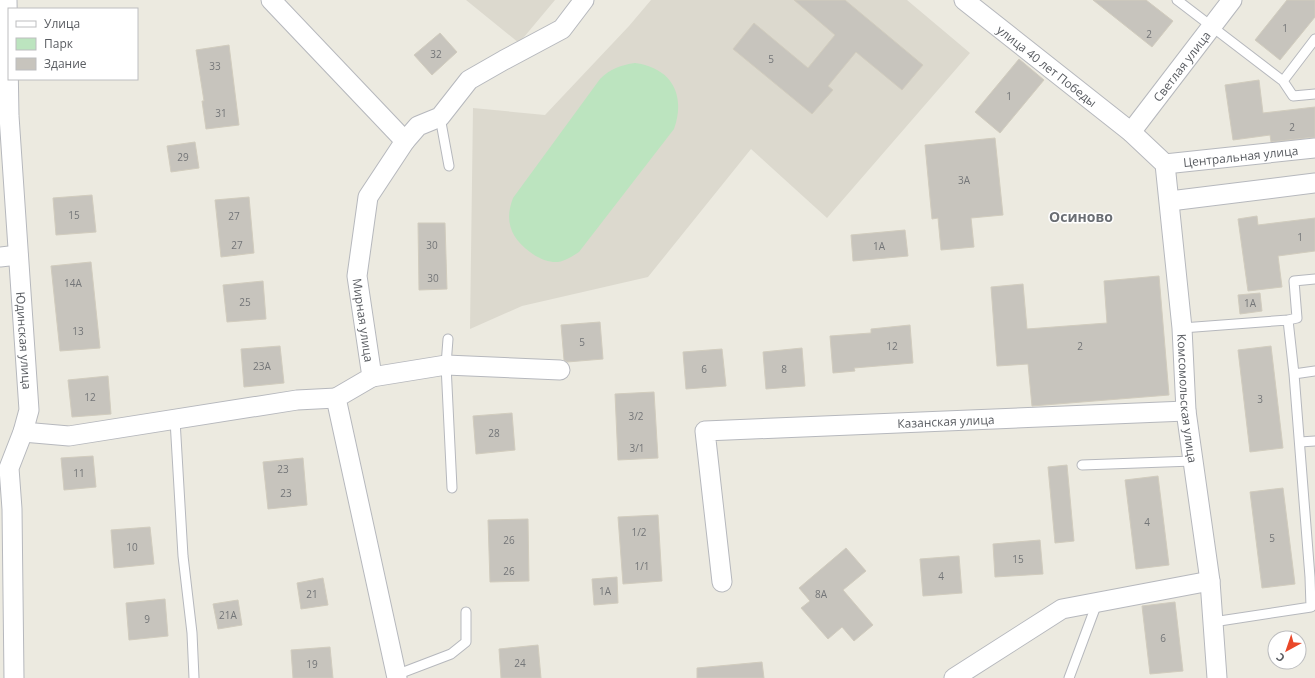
<svg xmlns="http://www.w3.org/2000/svg" width="1315" height="678" viewBox="0 0 1315 678" font-family="'Open Sans',sans-serif">
  <style>
    .education { fill: #dcd9ce }
    .green { fill: #bce4bf }
    .building { fill: #c7c4bd; stroke: #d1ccbe }
    .lines { fill: none; stroke-linecap: round; stroke-linejoin: round }
    .lane-casing { stroke: #b6b8bd; stroke-width: 11 }
    .street-casing { stroke: #b6b8bd; stroke-width: 21 }
    .lane { stroke: #fff; stroke-width: 9 }
    .street { stroke: #fff; stroke-width: 19 }
    .labels { text-anchor: middle; dominant-baseline: central; stroke-width: 3; stroke-linejoin: round; paint-order: stroke }
    .number-label { font-size: 10px; fill: #747678 }
    .street-label { font-size: 12px; fill: #595c61; stroke: #fff }
    .quarter-label { font-size: 14px; font-weight: bold; fill: #6a6e73; stroke: #fff }
  </style>
  <rect width="100%" height="100%" fill="#eceae0"/>
  <path class="education" d="M466,0H555L519,43Z
    M651,0H907L970,53L827,218L751,149L648,277L522,306L470,329L473,108L545,115L629,26Z"/>
  <path class="green" d="M635,63C672,68 686,95 674,129L579,252C571,257 563,263 553,262C545,261 536,257 530,252C511,238 504,221 513,198L600,79C610,69 621,65 635,63Z"/>
  <path class="building" d="M794,0H845L923,65L902,90L856,52L828,86L833,90L812,114L733,49L754,23L808,68L835,35Z
    M1093,0H1146L1173,21L1152,47Z
    M1287,0H1315V17L1280,60L1255,40Z
    M440,33L457,52L432,75L414,55Z
    M229,45L239,125L206,129L202,101H204L196,50Z
    M1019,59L1044,80L1000,133L975,112Z
    M1259,80L1263,113L1315,107V137L1271,142L1270,135L1233,140L1225,85Z
    M995,138L1003,215L971,218L974,247L941,250L938,218L932,219L925,145Z
    M195,142L199,168L171,172L167,146Z
    M92,195L96,232L56,235L53,198Z
    M249,197L254,253L221,257L215,200Z
    M1257,216L1258,225L1315,218V251L1278,256L1282,287L1248,291L1238,219Z
    M418,223H445L447,289L419,290Z
    M905,230L908,256L853,261L851,235Z
    M91,262L100,348L60,351L51,266Z
    M1159,276L1169,395L1032,406L1028,364L997,366L991,287L1023,284L1027,329L1107,323L1104,281Z
    M263,281L266,319L227,322L223,285Z
    M1260,293L1262,311L1240,314L1238,295Z
    M600,322L603,359L567,362L564,360L561,325Z
    M910,325L913,363L854,368L855,371L833,373L830,336L871,333V329Z
    M280,346L284,383L244,387L241,349Z
    M1271,346L1283,448L1250,452L1238,350Z
    M802,348L805,386L766,389L763,352Z
    M722,349L726,386L686,389L683,352Z
    M108,376L111,414L72,417L68,380Z
    M654,392L658,458L618,460L615,394Z
    M512,413L515,450L476,454L473,416Z
    M93,456L96,487L64,490L61,458Z
    M303,458L307,505L268,509L263,462Z
    M1067,465L1074,541L1055,543L1048,467Z
    M1158,476L1169,565L1136,569L1125,480Z
    M1283,488L1295,584L1262,588L1250,492Z
    M658,515L662,581L623,584L618,517Z
    M528,519L529,581L490,582L488,520Z
    M150,527L154,564L114,568L111,530Z
    M1040,540L1043,574L995,577L993,544Z
    M846,548L866,571L843,590L873,625L854,641L842,627L828,639L801,608L810,601L799,588Z
    M959,556L962,593L923,596L920,559Z
    M617,577L618,603L594,605L592,579Z
    M323,578L328,605L301,609L297,583Z
    M165,599L168,636L129,640L126,603Z
    M238,600L242,625L218,629L213,604Z
    M1175,602L1183,671L1150,674L1142,606Z
    M538,645L541,678H501L499,649Z
    M330,647L333,678H293L291,650Z
    M762,662L764,678H697V668Z"/>
  <g class="lines">
    <g class="lane-casing">
      <path id="lane" d="M1177,0L1283,81L1315,39
        M1283,81L1293,96L1315,94
        M440,117L449,166
        M1288,320L1297,318L1294,281L1315,279
        M1182,328L1288,320L1294,374L1310,577L1311,607L1213,622
        M448,339L446,365L452,488
        M1294,374L1315,371
        M175,420L183,556L192,633L194,678
        M1300,442L1315,441
        M1082,465L1193,461
        M396,675L451,654L466,642V612
        M1069,678L1097,603"/>
    </g>
    <g class="street-casing">
      <g id="street">
        <path id="s1" d="M7,0L9,116L29,410L23,432L9,468L12,509L14,678"/>
        <path id="s2" d="M271,0L405,141L368,197L357,276L372,377L336,398L397,678"/>
        <path id="s3" d="M964,0L1131,132L1165,164L1182,328L1186,411L1210,581L1217,678"/>
        <path id="s4" d="M1131,132L1232,0"/>
        <path d="M405,141L418,126L440,117L469,80L504,60L562,29L584,0"/>
        <path id="s5" d="M1165,164L1315,148"/>
        <path d="M1170,201L1315,183"/>
        <path d="M0,257L18,255"/>
        <path d="M372,377L446,365L560,370"/>
        <path d="M23,432L69,436L297,400L336,398"/>
        <path id="s6" d="M722,582L705,431L1186,411"/>
        <path d="M954,678L1062,609L1210,581"/>
      </g>
    </g>
    <use href="#lane" class="lane"/>
    <use href="#street" class="street"/>
  </g>
  <g class="labels">
    <g class="number-label">
      <text x="1285" y="28">1</text>
      <text x="1149" y="34">2</text>
      <text x="436" y="54">32</text>
      <text x="771" y="59">5</text>
      <text x="215" y="66">33</text>
      <text x="1009" y="96">1</text>
      <text x="221" y="113">31</text>
      <text x="1292" y="127">2</text>
      <text x="183" y="157">29</text>
      <text x="964" y="180">3А</text>
      <text x="74" y="215">15</text>
      <text x="234" y="216">27</text>
      <text x="1300" y="237">1</text>
      <text x="237" y="245">27</text>
      <text x="432" y="245">30</text>
      <text x="879" y="246">1А</text>
      <text x="433" y="278">30</text>
      <text x="73" y="283">14А</text>
      <text x="245" y="302">25</text>
      <text x="1250" y="303">1А</text>
      <text x="78" y="331">13</text>
      <text x="582" y="342">5</text>
      <text x="892" y="346">12</text>
      <text x="1080" y="346">2</text>
      <text x="262" y="366">23А</text>
      <text x="704" y="369">6</text>
      <text x="784" y="369">8</text>
      <text x="90" y="397">12</text>
      <text x="1260" y="399">3</text>
      <text x="636" y="416">3/2</text>
      <text x="494" y="433">28</text>
      <text x="637" y="448">3/1</text>
      <text x="283" y="469">23</text>
      <text x="79" y="473">11</text>
      <text x="286" y="493">23</text>
      <text x="1147" y="522">4</text>
      <text x="639" y="532">1/2</text>
      <text x="1272" y="538">5</text>
      <text x="509" y="540">26</text>
      <text x="132" y="547">10</text>
      <text x="1018" y="559">15</text>
      <text x="642" y="566">1/1</text>
      <text x="509" y="571">26</text>
      <text x="941" y="576">4</text>
      <text x="605" y="591">1А</text>
      <text x="312" y="594">21</text>
      <text x="821" y="594">8А</text>
      <text x="228" y="615">21А</text>
      <text x="147" y="619">9</text>
      <text x="1163" y="638">6</text>
      <text x="520" y="663">24</text>
      <text x="312" y="664">19</text>
    </g>
    <g class="street-label">
      <text stroke="none"><textPath href="#s3" startOffset="106">улица 40 лет Победы</textPath></text>
      <text stroke="none"><textPath href="#s4" startOffset="83">Светлая улица</textPath></text>
      <text stroke="none"><textPath href="#s5" startOffset="76">Центральная улица</textPath></text>
      <text stroke="none"><textPath href="#s2" startOffset="386">Мирная улица</textPath></text>
      <text stroke="none"><textPath href="#s1" startOffset="341">Юдинская улица</textPath></text>
      <text stroke="none"><textPath href="#s3" startOffset="495">Комсомольская улица</textPath></text>
      <text stroke="none"><textPath href="#s6" startOffset="393">Казанская улица</textPath></text>
    </g>
    <g class="quarter-label">
      <text x="1081" y="216">Осиново</text>
    </g>
  </g>
  <rect x="8" y="8" width="130" height="72" fill="#ffffff" stroke="#bdbec0"/>
  <rect x="16" y="21" width="20" height="6" fill="#ffffff" stroke="#bdbec0"/>
  <text x="44" y="28" font-size="12" fill="#595c61">Улица</text>
  <rect x="16" y="38" width="20" height="12" fill="#bce4bf" stroke="#bdbec0"/>
  <text x="44" y="48" font-size="12" fill="#595c61">Парк</text>
  <rect x="16" y="58" width="20" height="12" fill="#c7c4bd" stroke="#bdbec0"/>
  <text x="44" y="68" font-size="12" fill="#595c61">Здание</text>
  <g transform="translate(1287 650) rotate(220)"><circle r="19" fill="#ffffff" stroke="#bdbec0"/>
  <path d="M0-3L7 15L0 10L-7 15Z" fill="#e94729"/>
  <text y="-6" font-size="11" font-weight="bold" text-anchor="middle" fill="#595c61">С</text>
  </g>
</svg>
